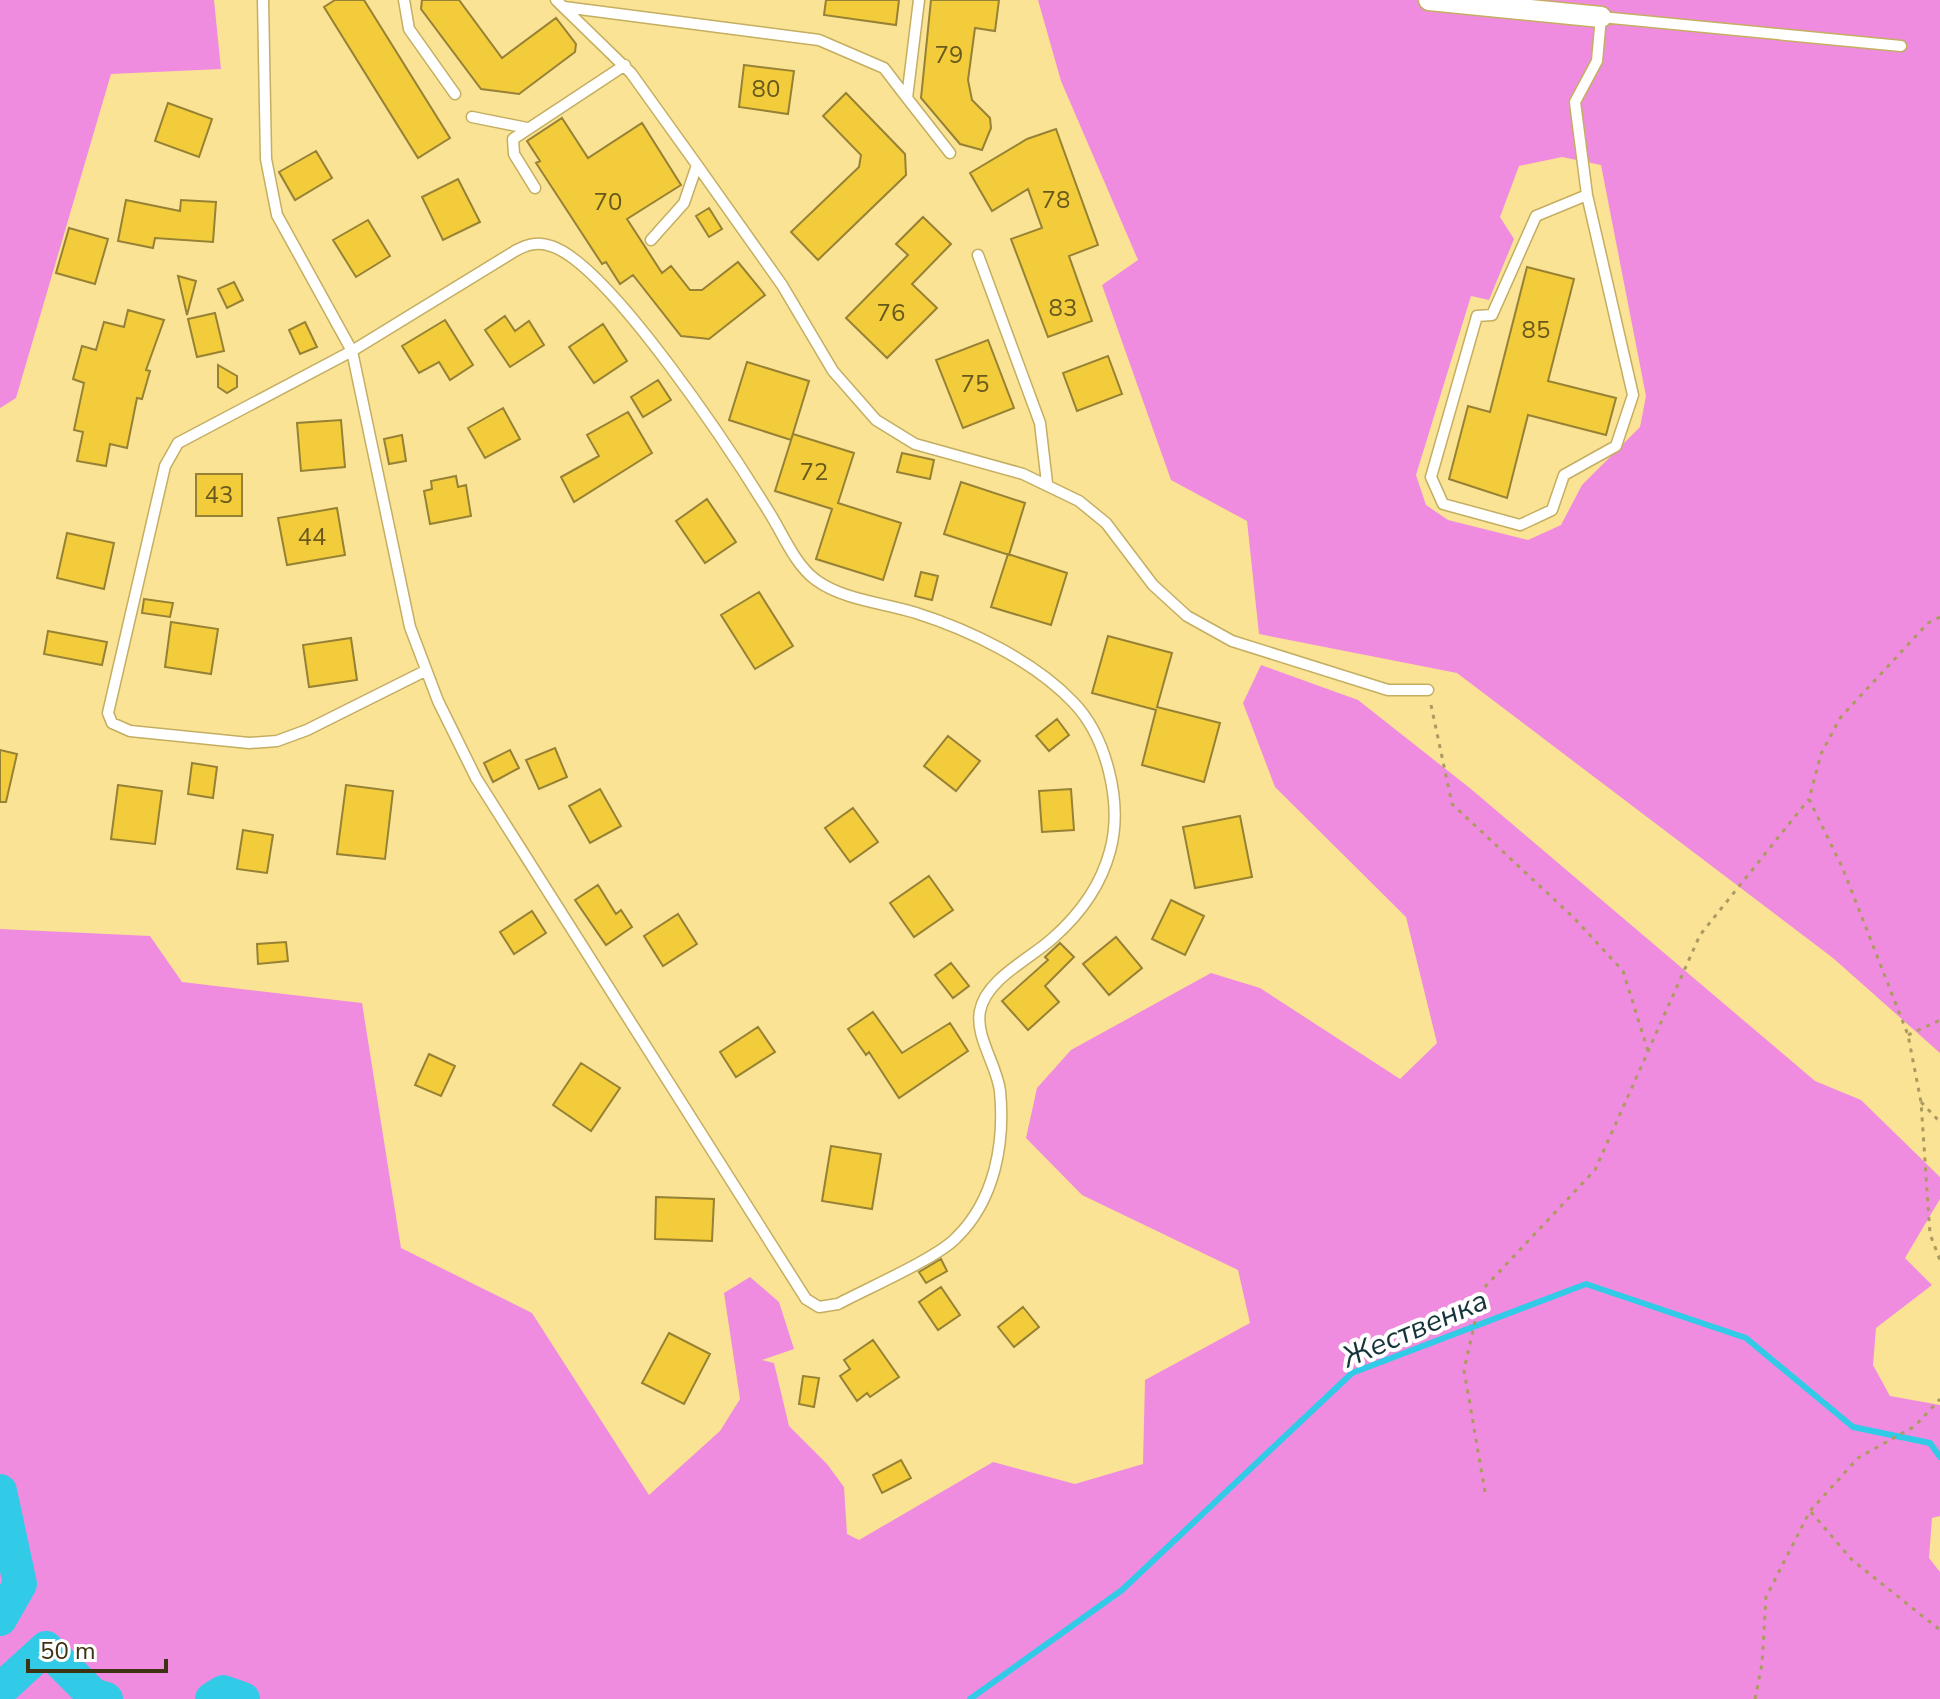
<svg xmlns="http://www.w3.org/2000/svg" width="1940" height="1699" viewBox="0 0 1940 1699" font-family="'Nunito Sans',sans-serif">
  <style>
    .forest { fill: #f08cdf; fill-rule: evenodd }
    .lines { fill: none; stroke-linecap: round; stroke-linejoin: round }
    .stream { stroke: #31cbe7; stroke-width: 6 }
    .river { stroke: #31cbe7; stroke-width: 34 }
    .building { fill: #f2cc3a; stroke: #978134; stroke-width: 2 }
    .lane-casing { stroke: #c4ae61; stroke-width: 13 }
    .street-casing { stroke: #c4ae61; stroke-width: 23 }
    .path { stroke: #ac9b60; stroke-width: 3; stroke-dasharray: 4 6; stroke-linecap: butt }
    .lane { stroke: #fff; stroke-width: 10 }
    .street { stroke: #fff; stroke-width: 20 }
    .labels { text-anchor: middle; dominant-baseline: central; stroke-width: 8; stroke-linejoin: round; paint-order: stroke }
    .number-label { font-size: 24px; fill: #6a591d }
    .water-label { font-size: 30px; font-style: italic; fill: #15343a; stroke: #fff }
  </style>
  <rect width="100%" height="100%" fill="#fae395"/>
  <path class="forest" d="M0,0H214L221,69L111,74L16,398L0,408Z
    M1038,0H1940V1053L1833,958L1457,673L1259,634L1247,521L1171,480L1102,285L1138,260L1061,81ZM1562,157L1601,165L1646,396L1640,427L1582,485L1561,525L1528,540L1448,520L1426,505L1416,475L1471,296L1489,300L1514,239L1500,217L1519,166Z
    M1261,665L1358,700L1471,789L1815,1081L1861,1100L1940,1177V1199L1905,1258L1932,1285L1876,1328L1873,1365L1890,1396L1940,1405V1516L1932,1518L1929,1558L1940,1572V1699H0V929L150,936L182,982L362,1003L401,1248L532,1313L649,1495L720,1431L740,1399L724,1293L750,1277L779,1302L794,1349L762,1360L774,1363L789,1426L827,1464L844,1487L847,1534L859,1540L993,1462L1075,1484L1143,1464L1145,1380L1250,1323L1238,1270L1082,1195L1026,1138L1037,1088L1071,1050L1211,973L1260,988L1400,1079L1437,1043L1406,917L1275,787L1243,703Z"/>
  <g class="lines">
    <path class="stream" d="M970,1699L1122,1590L1352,1373L1586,1284L1746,1338L1853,1427L1930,1443L1940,1457"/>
    <path class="river" d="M0,1491L20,1584L0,1619
      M0,1690L46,1648L93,1695L106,1699
      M212,1699L223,1692L243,1699"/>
  </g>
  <path class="building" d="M335,0H364L450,138L418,158L324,7Z
    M422,0H459L502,58L556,18L576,44L575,52L519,94L481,89L421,9Z
    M826,0H899L896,25L824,15Z
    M931,0H999L995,31L975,28L968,80L972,100L990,118L991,128L982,150L960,144L921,98Z
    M744,65L794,71L788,114L739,107Z
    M846,93L905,154L906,175L818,260L791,232L859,167L861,155L823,116Z
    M168,103L212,119L199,157L155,141Z
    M562,118L588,158L642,123L681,185L627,219L662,273L671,266L690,290H702L738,262L765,295L709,339L681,336L633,275L620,284L606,262L602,264L536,163L540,161L527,141Z
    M1056,129L1098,245L1069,256L1092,321L1048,337L1011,239L1042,228L1028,189L992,211L970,173L1027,139Z
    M316,151L332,178L295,200L279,172Z
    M458,179L480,222L443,240L422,197Z
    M126,200L180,211L181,200L216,202L213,242L155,238L153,248L118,241Z
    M709,208L722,229L709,237L696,216Z
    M923,217L951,244L912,284L937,308L887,358L846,318L908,255L896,244Z
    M368,220L390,256L356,277L333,240Z
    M69,228L108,239L95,284L56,273Z
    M1527,267L1574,279L1548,381L1616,398L1606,435L1528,415L1507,498L1449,479L1468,406L1490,412Z
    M178,276L196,281L187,315Z
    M234,282L243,300L227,308L218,289Z
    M128,310L164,320L146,370L150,371L142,399L137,398L127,448L110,444L106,466L77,461L83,432L74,430L84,383L73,379L82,346L96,350L104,322L124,327Z
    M215,313L224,351L197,357L188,319Z
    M505,316L515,331L529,321L544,345L510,367L485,330Z
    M445,320L473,365L450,380L439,362L419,373L402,346Z
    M305,322L317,347L300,354L289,330Z
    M603,324L627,361L594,383L569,347Z
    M988,340L1014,408L963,428L936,360Z
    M1108,356L1122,394L1077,411L1063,373Z
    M747,362L809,381L791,440L729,420Z
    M218,365L237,376V387L227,393L218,387Z
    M658,380L671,400L643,417L631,397Z
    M503,408L520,439L485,458L468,428Z
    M628,412L652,453L574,502L561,477L599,456L587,435Z
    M341,420L345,467L301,471L297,423Z
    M793,434L854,453L838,503L901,523L883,580L816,559L832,509L775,491Z
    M402,435L406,461L389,464L384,439Z
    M902,453L934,460L930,479L897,472Z
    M196,474H242V516H196Z
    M456,476L458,487L466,485L471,516L430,524L424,491L432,489L431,481Z
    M961,482L1025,503L1009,555L944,534Z
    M707,499L736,542L705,563L676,521Z
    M337,508L345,555L287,565L278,518Z
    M67,533L114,543L104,589L57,578Z
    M1008,554L1067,573L1051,625L991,607Z
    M921,572L938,576L932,600L915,596Z
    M759,592L793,646L755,669L721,615Z
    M144,599L173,603L170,617L142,613Z
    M171,622L218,629L211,674L165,667Z
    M48,631L107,642L102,665L44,654Z
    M1108,636L1172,653L1157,707L1220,723L1204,782L1142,765L1156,710L1092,693Z
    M351,638L357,680L309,687L303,645Z
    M1057,719L1069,735L1049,751L1036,736Z
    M948,736L980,761L956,791L924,766Z
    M555,748L567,777L539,789L526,760Z
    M0,750L17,754L6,802H0Z
    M510,750L519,768L493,782L484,763Z
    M192,763L217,767L213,798L188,794Z
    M118,785L162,791L155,844L111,839Z
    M346,785L393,791L385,859L337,854Z
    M600,789L621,826L590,843L569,806Z
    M1071,789L1074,830L1042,832L1039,791Z
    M853,808L878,842L850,862L825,828Z
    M1240,816L1252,877L1195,888L1183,827Z
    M243,830L273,835L267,873L237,869Z
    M929,876L953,910L914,937L890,903Z
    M598,885L616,914L621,910L632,927L606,945L575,900Z
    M1171,900L1204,916L1185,955L1152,939Z
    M532,911L546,933L514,954L500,932Z
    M678,914L697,944L663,966L644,936Z
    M1116,937L1142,968L1109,995L1083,964Z
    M286,942L288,961L258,964L257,944Z
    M1060,943L1074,957L1045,986L1059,1002L1028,1030L1002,1001L1048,960L1045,957Z
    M951,963L969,986L953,998L935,975Z
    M873,1012L902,1053L950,1023L968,1051L899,1098L869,1052L866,1055L848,1029Z
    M758,1027L775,1052L736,1077L720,1052Z
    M429,1054L455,1066L441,1096L415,1085Z
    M581,1063L620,1088L591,1131L553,1105Z
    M831,1146L881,1154L872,1209L822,1201Z
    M656,1197L714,1199L712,1241L655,1239Z
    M941,1259L947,1271L926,1283L919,1272Z
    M941,1287L960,1315L938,1330L919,1302Z
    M1023,1307L1039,1327L1014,1347L998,1327Z
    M669,1333L710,1354L684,1404L642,1383Z
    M873,1340L899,1377L870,1397L867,1393L857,1401L840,1376L850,1369L844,1360Z
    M803,1376L819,1378L814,1407L799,1404Z
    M901,1460L911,1478L882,1493L873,1475Z"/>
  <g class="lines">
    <g class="lane-casing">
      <path id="lane" d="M263,0L266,159L277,215L352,351L410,627L438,701L476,778L806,1299L819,1307L838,1304C866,1289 937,1258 956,1238C995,1200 1005,1143 1000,1091C997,1065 975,1037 980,1011C986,979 1030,959 1053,938C1079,915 1101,885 1110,851C1123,804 1107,737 1073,702C1034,661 970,630 916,613C885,603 843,600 816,580C795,565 783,534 769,512C734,455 609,264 551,246C537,241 526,245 515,251L352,351L178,443L165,466L108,713L112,723L130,731L249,743L277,741L307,730L425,671
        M404,0L409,29L455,94
        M556,0L631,73L697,165L684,203L651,240
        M564,7L819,40L884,68L907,98L919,0
        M907,98L950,153
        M472,117L527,128
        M697,165L782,285L833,371L876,420L915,444L1023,474L1079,501L1106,523L1153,585L1187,616L1232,641L1388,690H1428
        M535,188L514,154L513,139L625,65
        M1587,195L1536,216L1492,315L1477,316L1431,477L1443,504L1520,525L1552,510L1564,475L1616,446L1633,395L1587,195L1575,102L1597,61L1601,17L1901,46
        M978,255L1040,423L1047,483"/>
    </g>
    <g class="street-casing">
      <path id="street" d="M1429,0L1601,17"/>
    </g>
    <path class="path" d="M1940,617L1928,623L1840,718L1821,754L1809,799L1843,869L1908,1035L1921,1102L1930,1234L1940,1260
      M1431,705L1452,804L1574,918L1623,971L1648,1051
      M1908,1035L1940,1020
      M1921,1102L1940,1122
      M1485,1492L1464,1370L1482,1290L1595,1170L1700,935L1809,799
      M1811,1512L1852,1560L1940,1630
      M1755,1699L1762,1664L1766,1597L1810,1511L1858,1458L1915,1426L1940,1399"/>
    <use href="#lane" class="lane"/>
    <use href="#street" class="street"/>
  </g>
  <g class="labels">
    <g class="number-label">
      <text x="949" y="55">79</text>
      <text x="766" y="89">80</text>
      <text x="1056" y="200">78</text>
      <text x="608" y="202">70</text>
      <text x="1063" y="308">83</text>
      <text x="891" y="313">76</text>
      <text x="1536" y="330">85</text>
      <text x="975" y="384">75</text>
      <text x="814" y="472">72</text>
      <text x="219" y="495">43</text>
      <text x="312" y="537">44</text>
    </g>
    <g class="water-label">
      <text transform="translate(1415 1329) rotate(-23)">Жественка</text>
    </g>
  </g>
  <path d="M28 1659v12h138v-12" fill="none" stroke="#3d3313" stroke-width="4"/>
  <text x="40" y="1659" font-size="24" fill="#3d3313" stroke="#ffffff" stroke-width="6" paint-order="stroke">50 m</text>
</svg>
